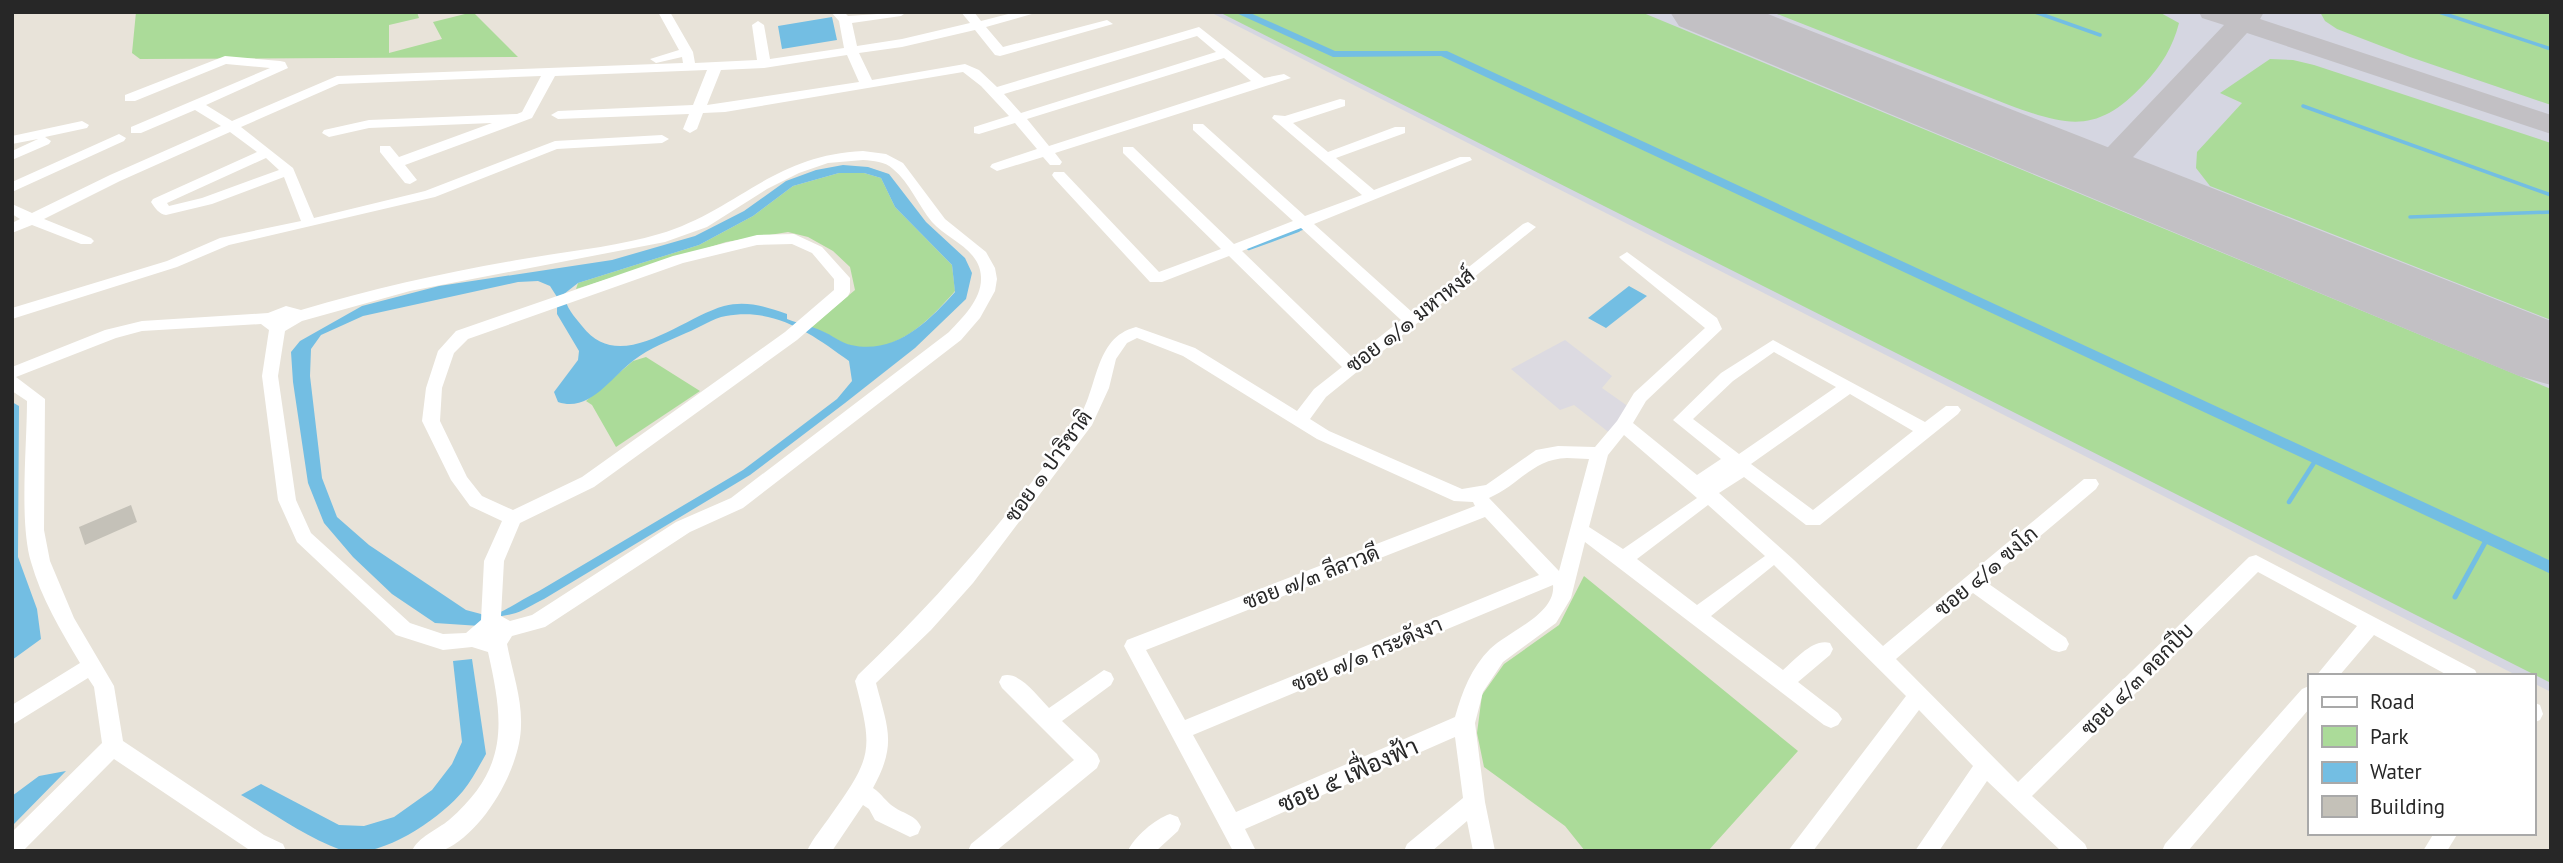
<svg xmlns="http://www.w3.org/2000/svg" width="2563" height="863" viewBox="0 0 2563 863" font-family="'PT Sans',Sarabun,sans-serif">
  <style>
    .industrial { fill: #dcdae1 }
    .airport { fill: #d5d6e1 }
    .green { fill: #abdb99 }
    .water { fill: #73bee3; fill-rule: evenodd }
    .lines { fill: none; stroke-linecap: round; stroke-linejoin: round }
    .stream-far2 { stroke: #73bee3; stroke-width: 3.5 }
    .stream-far1 { stroke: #73bee3; stroke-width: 4.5 }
    .stream { stroke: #73bee3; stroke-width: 5 }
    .canal { fill: #73bee3; fill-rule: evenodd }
    .taxiway { fill: #c2c0c4; fill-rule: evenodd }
    .runway { fill: #c2c0c4; fill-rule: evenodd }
    .building { fill: #c4c1b8 }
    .minor { fill: #fff; fill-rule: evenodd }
    .labels { text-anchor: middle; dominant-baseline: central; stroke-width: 5; stroke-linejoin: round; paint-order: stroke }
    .street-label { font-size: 21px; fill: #272727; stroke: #fff }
    .near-street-label { font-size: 24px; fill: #272727; stroke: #fff }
  </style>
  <rect width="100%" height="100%" fill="#e8e3d9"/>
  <path class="industrial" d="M1565,340L1612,376L1602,388L1629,407L1611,434L1574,405L1560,410L1511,369Z"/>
  <path class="airport" d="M1210,12H2551V692L2533,683V676H2518Z"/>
  <path class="green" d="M136,12H417L419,18L389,25V53L442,39L433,22L473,12L518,57L140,59L132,53Z
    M1219,12H1641L2551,389V683Z
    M1772,12H2159L2179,23C2173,47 2161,66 2145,83C2098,134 2069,127 2009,105Z
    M2320,12H2551V105L2410,57L2337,29L2325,21Z
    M2270,59L2293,60L2314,65L2551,143V320L2210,186L2196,168L2197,152L2242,103L2220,93Z
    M839,173H864L881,178L895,207L952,265L955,291C929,321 893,358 849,345C835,341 825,329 809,329L855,290L850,267L833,251L808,237L788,232L726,242L576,289L578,283L699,245L753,216L793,186Z
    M646,357L700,391L616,447L592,405L586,401L633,361Z
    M1584,576L1798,751L1708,851H1585L1565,826L1484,767L1477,733L1482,695L1504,664L1559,625Z"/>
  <path class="water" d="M832,17L837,40L782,49L778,26Z
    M843,165L868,167L889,174L926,222L965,258L972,273L966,299L915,348L845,403L750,475L544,599C535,603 522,612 512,614C500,617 490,616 480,626L435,623L392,594L353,557L324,523L308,483L293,382L291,352L300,341L362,306L439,286L612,260L695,236L744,211L786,181L816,170ZM839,173H864L881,178L895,207L952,265L955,292C928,322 895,355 851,345C841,343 832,335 822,331C812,326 799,324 787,319V314C766,307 747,300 724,306C681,318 620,376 582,326C574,316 566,308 564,294L578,283L699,245L753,216L793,186ZM538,281L550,286L557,297V314L579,351L578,360L554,392L558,402C590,413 611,377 634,360C650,348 668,341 686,333C699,328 713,318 726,316C775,307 812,334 849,361L852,381L837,399L743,470L539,591C520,600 505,612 486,618L481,614L466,610L369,545L337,517L322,478L310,376L311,349L321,335L363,316L518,282Z
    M1629,286L1647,296L1606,328L1588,318Z
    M12,402L19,406L18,557L37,609L41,639L12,660Z
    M472,659L486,754C479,766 472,780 463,791C441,818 378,862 341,850C307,838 273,813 241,795L261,784L339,825L364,826L394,817L432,790L452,764L462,742L453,661Z
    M66,771L12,826V796L39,776Z"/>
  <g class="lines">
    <path class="stream-far2" d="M2035,12L2100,35
      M2439,12L2551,49
      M2303,106L2551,195
      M2410,217L2551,212
      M1294,231L1303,228"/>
    <path class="stream-far1" d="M1249,248L1298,230
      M2289,502L2317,458"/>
    <path class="stream" d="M2455,597L2488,537"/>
    <path class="canal" d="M1234,12H1248L1335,51H1447L2551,561V574L1441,56L1333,57Z"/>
    <path class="taxiway" d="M2199,12H2264L2260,19L2551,115V134L2247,33L2112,180L2101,182L2090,180L2085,173L2090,166L2224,25L2202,18Z"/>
    <path class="runway" d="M1670,12H1763L2551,321V385L2519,376L1679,26Z"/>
  </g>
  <path class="building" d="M131,505L137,522L85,545L79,527Z"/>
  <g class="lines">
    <path class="minor" d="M658,12H670L693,52L695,63L757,60L752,25L758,21L764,25L770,59L844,48L839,21L831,12H844L848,16L907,12L901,16L852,23L857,46L902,39L970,23L961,12H974L981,21L1016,12H1039L986,27L1003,47L1107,20L1113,24L1000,56L995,55L975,30L902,47L859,53L872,80L965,64L979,70L997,87L1199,27L1264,78L1284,74L1291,78L1055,153L1062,162L1060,165H1050L1043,157L997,171L990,167L992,164L1037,149L1015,123L979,134L974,133V127L1009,116L981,86L963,72L725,112L703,113L697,129L690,133L683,129L689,114L558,119L551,115L558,111L693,105L707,70L555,76L532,118L405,165L417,180L410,184L405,183L380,152V146H390L399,157L492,123L369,128L329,137L322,133L324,130L369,120L517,114L522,112L541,76L339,84L241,127L293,168L314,218L425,191L555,141L662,135L669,139L662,143L557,149L435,197L229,245L177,267L12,319V308L167,261L220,238L301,221L284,177L212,204L166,215C159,214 155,208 151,202L153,199L257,152L230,132L120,181L44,219L91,238L94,241L91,244H81L32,225L12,233V223L20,219L12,214V204L32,213L110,175L221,126L195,110L141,133H131V127L270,68L226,64L135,101H125V95L225,56L280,61L285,62L288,68L206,105L232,121L337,76L683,63L682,57L656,63L650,59L679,50ZM1197,36L1216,52L1021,113L1004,94ZM847,55L859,82L707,105L721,70L764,68ZM1224,58L1251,81L1049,146L1027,119ZM266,158L279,170L202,198L169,206L167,203Z
      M1340,99L1345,100V106L1293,123L1328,152L1395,127H1405V133L1336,158L1374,190L1460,157H1470L1472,160L1314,224L1412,312L1523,224L1528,222L1536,227L1326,397L1310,419L1329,431L1462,489L1486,485L1536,450L1558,446L1595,447L1617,421L1634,393L1705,328L1622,260L1619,257L1627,252L1717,318L1722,329L1646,401L1633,423L1697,475L1721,459L1673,420L1721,373L1773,340L1925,422L1946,406H1958L1961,410L1958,414L1820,525H1806L1744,477L1719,493L1794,560L1883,646L2084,479H2096L2099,484L2096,489L1986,582L2066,638L2069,644L2066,650L2059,652L2052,650L1973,593L1896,659L2018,782L2249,557L2256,555L2475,670L2478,676H2449L2374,635L2339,676H2316L2357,626L2258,572L2032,796L2085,844L2088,851H2061L1987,781L1939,851H1915L1973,766L1919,710L1813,851H1788L1906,696L1774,565L1711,616L1783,670C1795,660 1813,638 1830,643L1833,649L1830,655L1798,682L1838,713L1842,719L1838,725L1831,728L1824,725L1585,542L1571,598L1556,623L1503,662L1483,692L1475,723L1485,802L1495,851H1473L1467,821L1432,851H1404L1407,844L1463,798L1455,737L1245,829L1256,851H1233L1124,646L1127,640L1475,506L1473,502L1454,501L1317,439L1183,356L1137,338L1127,343L1116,359L1109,388L1092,425L973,583L931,630L876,683C888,729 897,744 873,788C882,794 886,802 894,807C904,814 916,815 921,827L918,834L910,837L875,820L869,809L863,805L832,851H807C813,838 823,827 831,815C873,756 873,750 855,681L858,675C939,598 1012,513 1077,421C1099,389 1093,338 1136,327L1195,348L1297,411L1314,389L1342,367L1229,256L1162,282H1150L1054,178L1052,175L1054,172H1064L1159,272L1221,249L1123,153V147H1133L1234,244L1293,221L1193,130V124H1203L1305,216L1362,195L1272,118L1274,115L1285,116ZM1301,228L1401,320L1353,358L1242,251ZM1774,352L1836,387L1739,454L1693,419L1733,381ZM1850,394L1913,431L1813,510L1751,464ZM1624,435L1697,498L1623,549L1589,527L1608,455ZM1567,458L1589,459L1559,571L1489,498C1520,485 1532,459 1567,458ZM1708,505L1765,556L1697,605L1637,559ZM1485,517L1539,575L1185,720L1146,650ZM1553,585C1556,614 1509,631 1490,649C1471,668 1462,692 1455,717L1236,812L1193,735Z
      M82,121L89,125L87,128L45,137L51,141L49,144L12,160V151L38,139L12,144V136Z
      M119,134L126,138L124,141L12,192V182Z
      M863,151L886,154L903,163L945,219L986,252L995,268L997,279L995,291L980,318L961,340L743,508L690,532L545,627L512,636L507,644C512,671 522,698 521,725C521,767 484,832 444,850C436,853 421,851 412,851C418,837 437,830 449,820C509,768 504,723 488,652L472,647L443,650L396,635L297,542L278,500L262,376L269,330L261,324L142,331L116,338L16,377L45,399L44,530L50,561L74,618L114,686L123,741L264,835L283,844L286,851L248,849L114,759L23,851H12V832L102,743L94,687L88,678L12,725V705L80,663C61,631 41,598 31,562C19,522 27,445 27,401L12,391V367L105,330L142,321L268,313L286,306L301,310C374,288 448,272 523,259C568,251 615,247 659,234C737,211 772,155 863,151ZM863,160C874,161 884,161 893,169C910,183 918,205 932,222C948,240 980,249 981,277C982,299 963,317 949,332L731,498L676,522L532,615L510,621L501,616L504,561L520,523L594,487L797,340L848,296L850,292V278L822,247L794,234L757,235L673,256L456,331L438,351L426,388L422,421L451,480L470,506L502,521L484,561L481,620L466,633L443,634L410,623L311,533L296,500L278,376L285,331L302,321L410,291L665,242L707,227L767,189L799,173L828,163ZM792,244L812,253L834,279V290L785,332L582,477L513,510L482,496L467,477L440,421L442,388L454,353L468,339L683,263L757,245Z
      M1104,670L1111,673L1114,679L1111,685L1062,721L1097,754L1100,761L1097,768L996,851H968L971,844L1074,760L1002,688L999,682L1002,676C1019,670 1037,696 1049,708Z
      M2309,686V709L2188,851H2162L2165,844L2302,689Z
      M2533,702L2540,705L2543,714L2540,720L2533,723Z
      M1170,814L1178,817L1181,824L1178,831L1156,851H1128C1134,837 1155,819 1170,814Z
      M2434,833H2458L2447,851H2423Z"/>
  </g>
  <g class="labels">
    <g class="street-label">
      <text transform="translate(1410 320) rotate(-38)">ซอย ๑/๑ มหาหงส์</text>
      <text transform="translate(1048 466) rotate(-54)">ซอย ๑ ปาริชาติ</text>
      <text transform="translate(1986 571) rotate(-40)">ซอย ๔/๑ ฃงโก</text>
      <text transform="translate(1311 577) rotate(-21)">ซอย ๗/๓ ลีลาวดี</text>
      <text transform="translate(1367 654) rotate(-23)">ซอย ๗/๑ กระดังงา</text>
      <text transform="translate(2137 679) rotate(-45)">ซอย ๔/๓ ดอกปีบ</text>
    </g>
    <g class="near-street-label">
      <text transform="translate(1348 775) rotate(-24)">ซอย ๕ เฟื่องฟ้า</text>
    </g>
  </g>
  <rect width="2563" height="863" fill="none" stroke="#272727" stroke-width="28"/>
  <rect x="2308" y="674" width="228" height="161" fill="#ffffff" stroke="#a9a9a9" stroke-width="2"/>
  <rect x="2322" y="697" width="35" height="10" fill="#ffffff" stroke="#a9a9a9" stroke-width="2"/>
  <text x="2370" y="709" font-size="21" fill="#272727">Road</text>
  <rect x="2322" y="726" width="35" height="21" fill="#abdb99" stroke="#a9a9a9" stroke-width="2"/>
  <text x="2370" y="744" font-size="21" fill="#272727">Park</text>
  <rect x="2322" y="762" width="35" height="21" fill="#73bee3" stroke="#a9a9a9" stroke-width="2"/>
  <text x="2370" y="779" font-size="21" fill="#272727">Water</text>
  <rect x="2322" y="796" width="35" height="21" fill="#c4c1b8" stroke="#a9a9a9" stroke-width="2"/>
  <text x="2370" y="814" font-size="21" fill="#272727">Building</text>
</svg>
